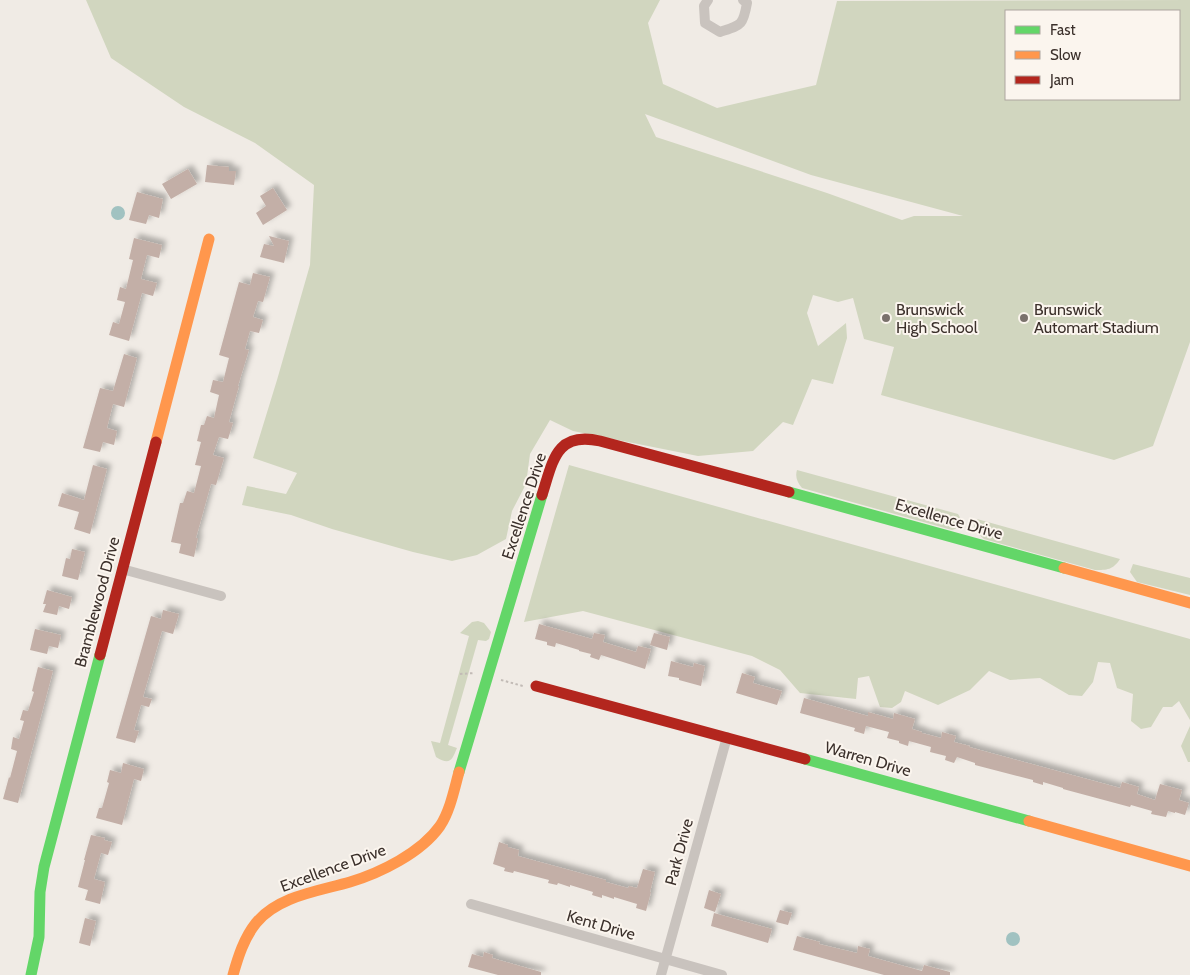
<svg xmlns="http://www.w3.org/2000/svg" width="1190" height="975" viewBox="0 0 1190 975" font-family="Cabin,sans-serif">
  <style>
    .green { fill: #d1d6bf; fill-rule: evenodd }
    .water { fill: #a1c2c1 }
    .building { fill: #c3afa7; filter: url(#shadow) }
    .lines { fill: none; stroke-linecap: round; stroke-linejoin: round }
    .path { stroke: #c2bbb6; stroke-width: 2; stroke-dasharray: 2.5 2.5; stroke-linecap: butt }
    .street { stroke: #c9c3be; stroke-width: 10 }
    .fast { stroke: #63d668; stroke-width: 11 }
    .slow { stroke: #ff974d; stroke-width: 11 }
    .jam { stroke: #b3261e; stroke-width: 11 }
    .poi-dot { fill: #7a716c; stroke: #fbf5ee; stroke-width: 2 }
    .labels { text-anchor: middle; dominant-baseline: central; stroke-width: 4; stroke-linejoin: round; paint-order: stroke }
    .poi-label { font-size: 16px; fill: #3b302b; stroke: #fbf5ee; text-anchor: start }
    .street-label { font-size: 16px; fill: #3b302b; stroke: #fbf5ee }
  </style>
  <defs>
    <filter id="shadow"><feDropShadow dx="4.5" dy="-4.5" stdDeviation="2.5" flood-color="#0004"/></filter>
  </defs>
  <rect width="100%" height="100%" fill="#f0ebe5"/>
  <path class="green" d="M86,0H660L648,23L663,84L717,108L816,85L837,1L1190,0V342L1153,446L1114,460L881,395L894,347L864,339L853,298L838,302L813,295L807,313L818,346L846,323L847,338L833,384L812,379L793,425L783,422L753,451L698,456L573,431L550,420L530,454L526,484L512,511L506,539L477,555L452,561L413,552L332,529L291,515L242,505L247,486L286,494L297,473L253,458L277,380L310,265L314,185L255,143L184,107L111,58ZM1006,11H1179V99H1006ZM645,114L811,175L963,216H914L902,220L827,193L656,137Z
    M569,465L1190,639V720L1179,701L1172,707H1163L1151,727L1141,729L1131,721L1133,694L1117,688L1110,663L1098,662L1093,682L1082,696L1069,695L1040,678L1010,680L989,671L970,690L938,705L905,691L901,702L892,708L880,707L869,676L858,678L856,699L800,693L780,670L752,656L583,611L524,622Z
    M797,470L958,514L961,519C960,526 959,528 952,530L802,488C797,482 795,477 797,470Z
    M977,519L1120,559C1113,570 1107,570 1095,570L984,539L977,533L974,526Z
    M1133,564L1190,578V595L1137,582L1130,572Z
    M478,621L484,623L491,632L489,639L486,641L478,640L448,745L457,748C452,760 450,766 436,757L431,741L440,743L469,636L460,633L472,622Z
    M1190,726V762H1188L1181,746Z"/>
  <path class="water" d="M111 213a7 7 0 1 1 14 0a7 7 0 1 1-14 0Z
    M1006 939a7 7 0 1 1 14 0a7 7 0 1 1-14 0Z"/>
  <path class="building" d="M207,165L229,167V171H236L234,185L205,182Z
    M188,169L197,184L171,199L162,184Z
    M273,188L287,210L263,225L256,213L266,206L260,196Z
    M137,192L163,199L159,218L149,215L146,224L129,220Z
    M269,236L289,241L284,263L260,257L264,244L274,246Z
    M134,238L162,245L159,258L147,255L141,279L157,283L153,296L142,293L129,341L109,335L113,322L119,324L125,302L117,300L120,287L126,289L133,260L129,259Z
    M253,273L270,277L263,302L258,301L253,317L263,320L259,333L250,331L245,349L249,350L238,386H239L229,422L233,423L228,439L219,437L213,455L224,458L216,485L211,484L196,538H198L194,557L179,553L181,544L171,542L180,503H183L187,491L194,493L201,466L195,465L201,442L197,441L201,425H204L207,416L214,418L219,395L210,392L213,380L223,382L229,358L219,355L239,282L250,285Z
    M124,354L137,358L124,407L113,404L107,428L117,431L114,445L103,442L100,452L83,448L100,388L113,391Z
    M93,465L107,469L90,534L74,529L79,512L58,506L62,493L84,500Z
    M72,549L85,552L78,580L62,576L66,558L70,559Z
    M47,590L72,597L69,609L59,606L57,615L43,612L46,604H43Z
    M163,610L179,614L173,634L162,631L143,697L152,699L149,707L141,705L134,730L139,731L135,743L116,738L151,616L161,619Z
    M539,624L592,639L594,633L605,635L603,642L636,652L638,646L651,649L645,669L601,655L599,660L590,657L591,654L579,651V650L556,643L555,647L547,645V642L535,639Z
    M35,629L61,635L58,648L49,646L47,654L30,650Z
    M654,633L670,637L667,650L650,645Z
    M671,661L693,667L694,663L705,666L701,686L679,680V678L668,676Z
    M38,667L53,671L18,803L3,799L9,777L10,778L17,751L11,749L13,737L19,739L24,721L20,720L23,710L28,711L34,692L32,691Z
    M742,673L755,677L753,683L782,691L777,705L736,693Z
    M804,698L868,716V712L893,719L894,713L915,719L912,729L922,732V733L941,738L942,732L956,736L954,742L970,746L969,747L1120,788L1122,782L1139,787L1137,794L1155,800L1160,784L1182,790L1179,800L1189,803L1185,815L1175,812V813L1168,811L1166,817L1151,814L1152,811L1131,805L1130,807L1063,789V788L1043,782V785L1033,782V780L975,765V763L957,757L954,763L945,760L946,756L930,752L931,747L909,741L908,746L899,743V741L887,738L889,732L866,726L864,734L854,731L855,728L800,713Z
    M123,763L144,769L141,781L134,779L122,825L96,818L99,808H102L109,783L107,782L110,770L121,773Z
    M91,835L105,838L104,840L112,842L108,855L101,853L94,879L105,882L100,904L85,900L88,890L78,887L85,860H84Z
    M499,842L508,845V847L519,850L518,856L606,880V882L628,888L629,886L637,888L643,869L655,872L650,892H651L646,911L636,908L637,904L614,897V899L602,895V898L592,895L593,892L570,885V887L558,883L557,885L548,883L549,880L514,871L513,873L504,871L505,868L493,864Z
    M709,890L721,894L715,912L704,908Z
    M780,910L792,913L788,925L776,922Z
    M714,913L772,929L768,943L711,926Z
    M85,918L96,921L90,946L79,943Z
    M797,936L820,942L819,944L857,953L858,946L870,949L868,956L922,971L924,965L950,972V975H884L793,950Z
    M484,952L493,955L492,958L541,972V975H498L468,967L472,954L483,957Z"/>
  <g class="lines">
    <path class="path" d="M460,674L475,673
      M501,680L523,686"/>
    <path class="street" d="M708,0L704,6L705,23L720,32C741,25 743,26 747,3L743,0
      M122,569L221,596
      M471,904L722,975
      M661,975L727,737"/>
    <path class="fast" d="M789,492L1064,568
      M805,759L1029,821
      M459,772L542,495
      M31,975L39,937L40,892L44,867L100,655"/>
    <path class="slow" d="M156,442L209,239
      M1064,568L1190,603
      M1029,821L1190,866
      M233,975C238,957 244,938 256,923C278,896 319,891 350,882C380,873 421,853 440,826C450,811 454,790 459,772"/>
    <path class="jam" d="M542,495C553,461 556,431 600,441L789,492
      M100,655L156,442
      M536,686L805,759"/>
  </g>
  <g class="poi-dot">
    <circle cx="886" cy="318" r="5"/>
    <circle cx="1024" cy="318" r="5"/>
  </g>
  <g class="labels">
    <g class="poi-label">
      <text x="896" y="309">Brunswick<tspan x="896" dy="18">High School</tspan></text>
      <text x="1034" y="309">Brunswick<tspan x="1034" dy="18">Automart Stadium</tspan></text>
    </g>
    <g class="street-label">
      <text transform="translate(524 506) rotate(-72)">Excellence Drive</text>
      <text transform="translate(949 519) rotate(16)">Excellence Drive</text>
      <text transform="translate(97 602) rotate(-75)">Bramblewood Drive</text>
      <text transform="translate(868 759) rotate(16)">Warren Drive</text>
      <text transform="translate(679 852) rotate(-75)">Park Drive</text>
      <text transform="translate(333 868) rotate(-20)">Excellence Drive</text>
      <text transform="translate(601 925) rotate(16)">Kent Drive</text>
    </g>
  </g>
  <rect x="1005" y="10" width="175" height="90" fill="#fbf5ee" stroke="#aea6a0"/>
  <rect x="1015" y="26" width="25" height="8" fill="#63d668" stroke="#aea6a0"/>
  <text x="1050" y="35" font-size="15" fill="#3b302b">Fast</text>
  <rect x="1015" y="51" width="25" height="8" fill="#ff974d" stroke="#aea6a0"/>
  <text x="1050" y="60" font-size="15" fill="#3b302b">Slow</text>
  <rect x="1015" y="76" width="25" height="8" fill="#b3261e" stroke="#aea6a0"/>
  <text x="1050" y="85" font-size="15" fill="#3b302b">Jam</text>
</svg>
